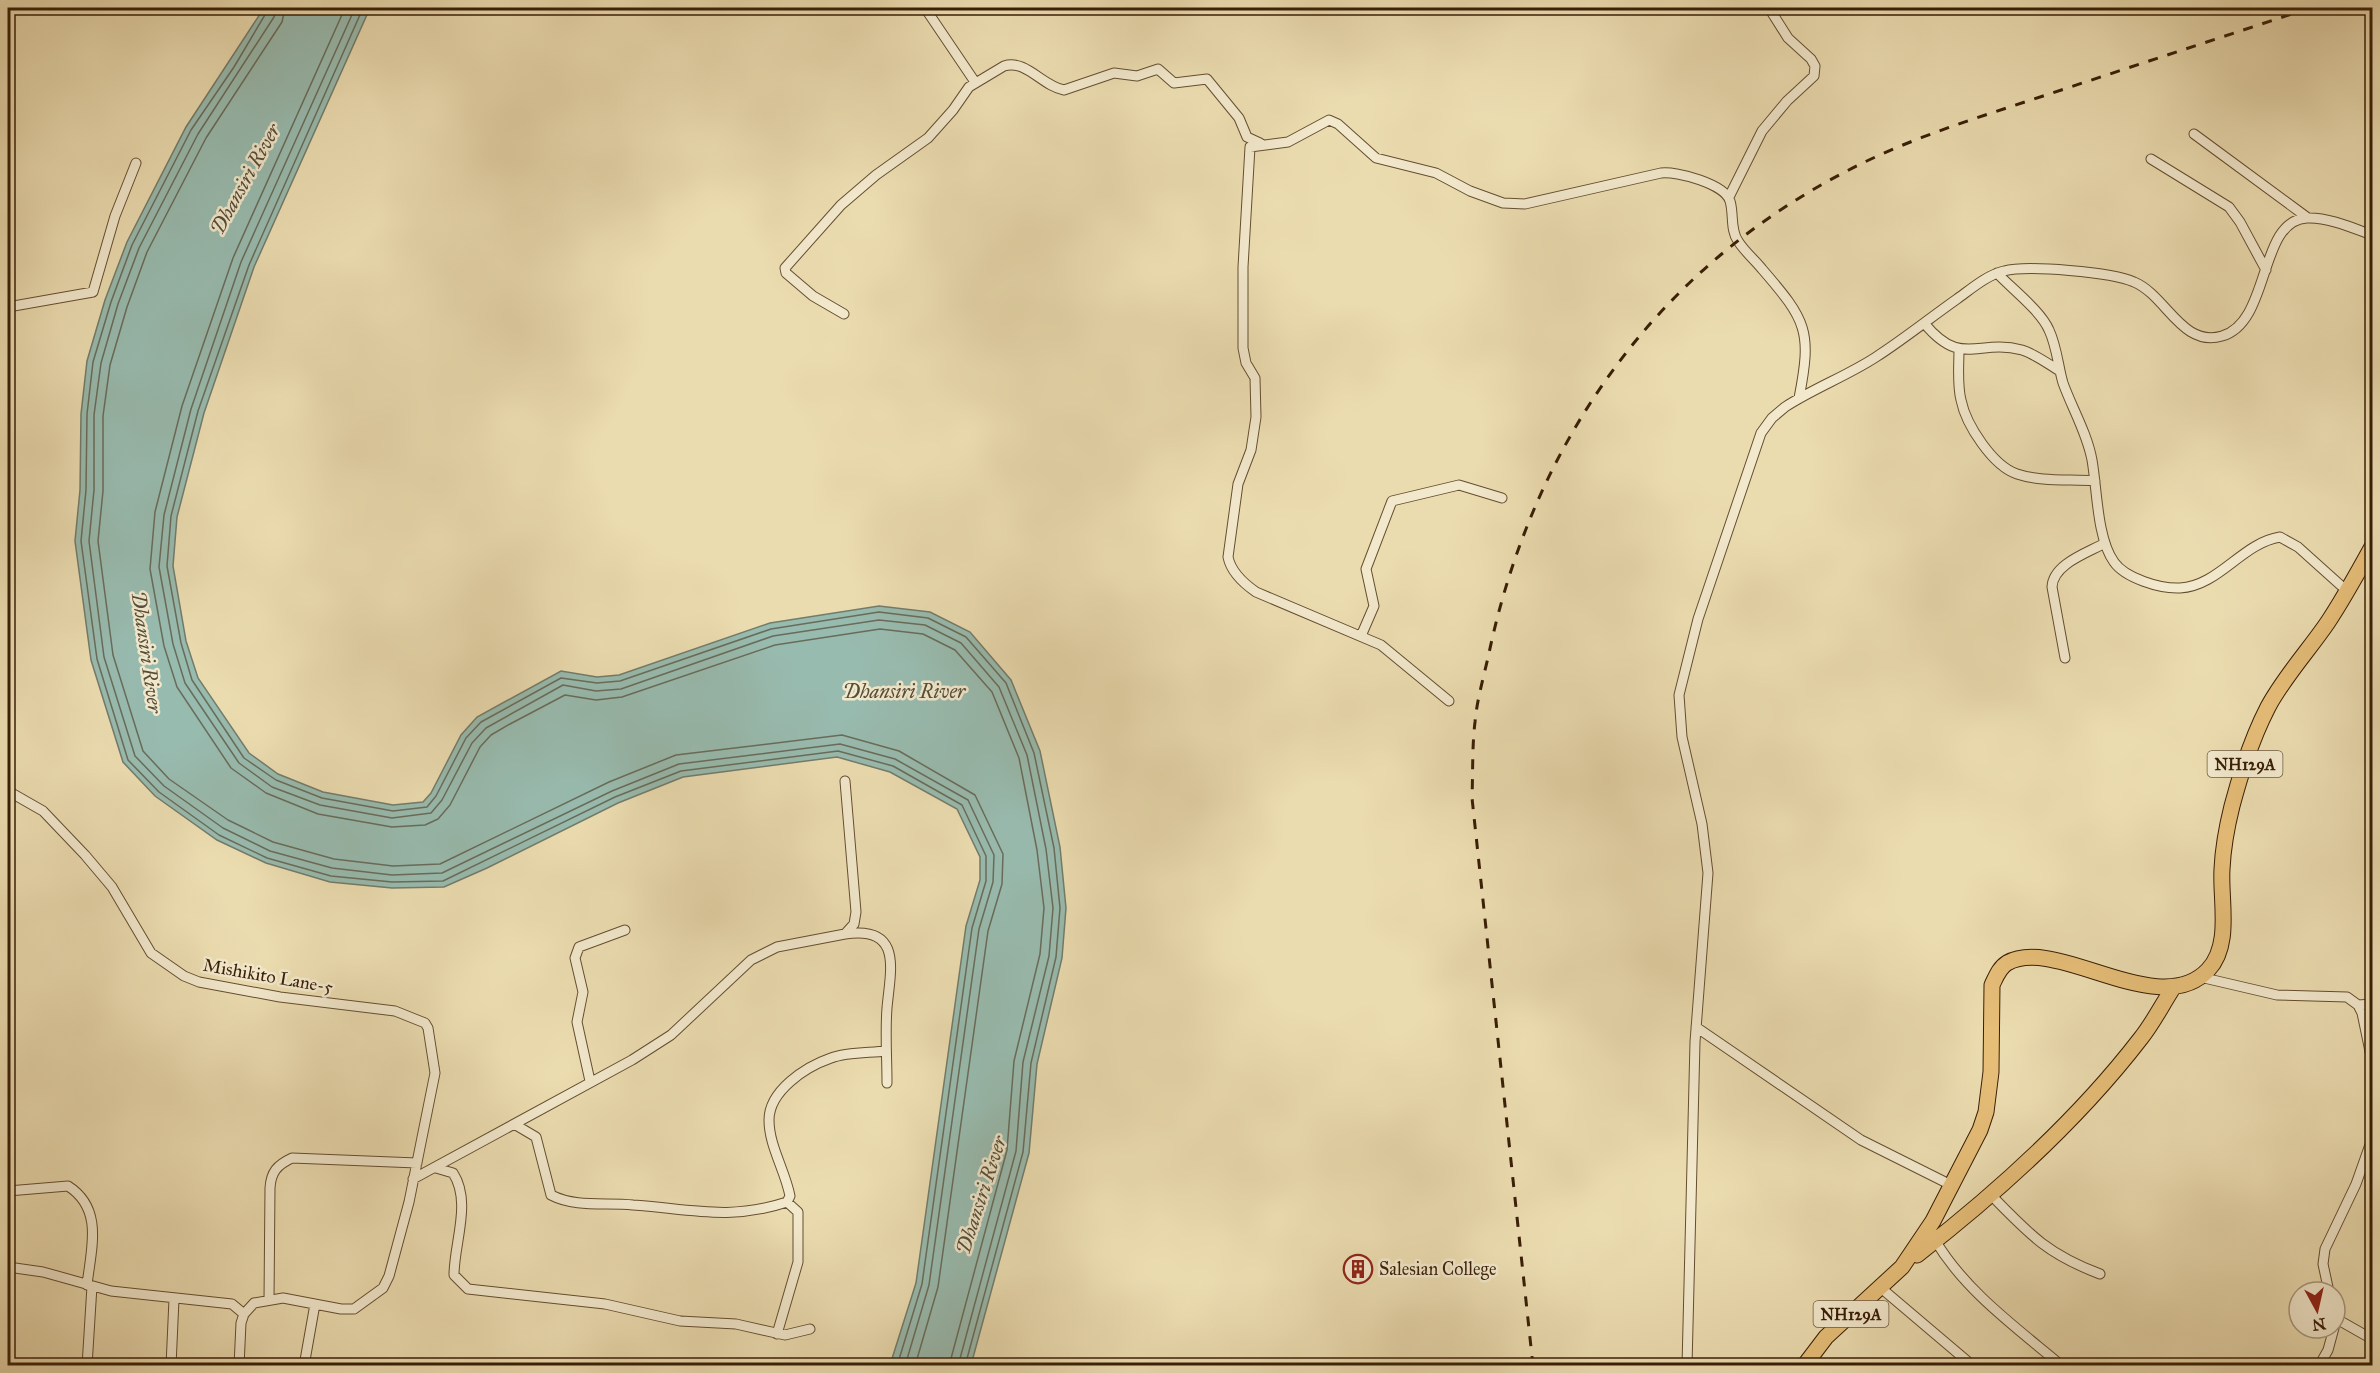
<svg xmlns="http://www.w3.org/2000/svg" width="2380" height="1373" viewBox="0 0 2380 1373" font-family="'IM FELL Great Primer',serif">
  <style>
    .water { fill: #98bbaf; stroke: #727c6b; stroke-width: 1.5 }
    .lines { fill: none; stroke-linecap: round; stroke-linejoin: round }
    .shore { stroke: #686c5a; stroke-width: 1.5 }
    .minor-casing { stroke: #654e30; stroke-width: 11 }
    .trunk-casing { stroke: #381e06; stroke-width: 17 }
    .minor { stroke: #f2e8cc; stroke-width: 9 }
    .trunk { stroke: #e6be78; stroke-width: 15 }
    .rail { stroke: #381e06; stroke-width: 3; stroke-dasharray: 10 10; stroke-linecap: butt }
    .labels { text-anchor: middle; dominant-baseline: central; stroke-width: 5; stroke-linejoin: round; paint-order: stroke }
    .shield { fill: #f2e8cc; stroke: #705b41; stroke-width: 1.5 }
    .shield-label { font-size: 16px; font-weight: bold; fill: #381e06 }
    .street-label { font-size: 18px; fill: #381e06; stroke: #f2e8cc }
    .poi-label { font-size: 18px; fill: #381e06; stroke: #f2e8cc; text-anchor: start }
    .water-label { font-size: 20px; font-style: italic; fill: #554d39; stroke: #f2e8cc }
  </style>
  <rect width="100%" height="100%" fill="#ebdcb0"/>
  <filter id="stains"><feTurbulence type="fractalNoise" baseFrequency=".00333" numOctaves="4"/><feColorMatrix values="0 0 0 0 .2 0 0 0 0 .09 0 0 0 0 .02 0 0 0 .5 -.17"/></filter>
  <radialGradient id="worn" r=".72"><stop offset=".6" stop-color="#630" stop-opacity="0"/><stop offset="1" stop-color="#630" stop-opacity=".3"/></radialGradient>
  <path class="water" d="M264,8H370L254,267L204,413L177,517L173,566L186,641L198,678L249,753L278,774L323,792L393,805L423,802L431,793L461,735L477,717L561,671L597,677L619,675L770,623L879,606L930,612L970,632L1011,680L1040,751L1060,847L1066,908L1062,958L1037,1064L1029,1153L971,1365H890L916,1283L966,926L980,880V857L957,809L890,772L837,757L683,777L618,803L487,868L444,887L392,888L330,882L266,863L217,840L155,796L123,762L91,660L75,541L80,490L81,414L87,361L105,300L127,242L186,127Z"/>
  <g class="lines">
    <path class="shore" d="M269,8L234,67L191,130L132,245L111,302L93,362L87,414L86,490L81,541L97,659L128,760L159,792L219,835L267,858L331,876L392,882L443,881L615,797L681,771L838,751L893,766L962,805L986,856V881L972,928L922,1284L897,1366
      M276,8L274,17L198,134L139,248L118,304L101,363L94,415V490L89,541L104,657L135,756L164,786L223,828L270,851L332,868L392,875L442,873L612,791L679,764L840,744L895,759L968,800L994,855L993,882L979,929L929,1285L905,1366
      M285,8L282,22L206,138L147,252L127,307L110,365L103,416V491L98,541L113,655L143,751L169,779L228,820L273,842L334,859L393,866L440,864L609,782L676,755L842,735L899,751L975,795L1003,854L1002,884L988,931L938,1287L915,1366
      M345,8L233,258L182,406L155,512L150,569L164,646L177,687L231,768L266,793L318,814L392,827L425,825L438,819L450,805L480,747L491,735L510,724L565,695L596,700L622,697L775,645L880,629L923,634L955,650L992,692L1019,758L1037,850L1044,908L1040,954L1014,1061L1007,1150L949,1366
      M355,8L241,262L191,409L164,515L159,567L173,644L185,683L239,763L272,787L320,805L392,818L431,813L442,800L472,743L486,728L563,685L596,691L621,689L773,636L879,620L925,625L961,643L999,687L1027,755L1046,849L1053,908L1049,956L1023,1062L1016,1151L958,1366
      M363,8L249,265L198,411L171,516L167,566L181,643L192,680L244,758L276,780L322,798L393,811L427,807L436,796L466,738L481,722L561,678L597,683L620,681L771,629L879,612L928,618L966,637L1006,683L1034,753L1054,848L1060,908L1056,957L1031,1063L1023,1152L965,1366"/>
    <g class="minor-casing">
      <path id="minor" d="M925,8L975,82
        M2194,134L2308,218
        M2151,159L2229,207L2240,222L2266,270
        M1729,197L1762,131L1787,101L1814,76L1815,66L1811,59L1788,38L1769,8
        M1997,273C2012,289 2041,311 2049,330C2057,347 2058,366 2063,383C2072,408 2087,433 2092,460C2097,488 2097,539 2114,562C2125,578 2160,589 2180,588C2219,586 2242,543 2280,537L2298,547L2347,591
        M8,307L93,292L115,216L136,163
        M844,314L813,296L786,273L785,268L841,205L876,175L928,138L953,110L969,87L1004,66C1026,59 1042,86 1064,90L1114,73L1137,76L1158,69L1174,83L1207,79L1239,118L1247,137L1260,143
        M1924,323C1962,369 1977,338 2022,350C2035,354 2048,364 2060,371
        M1959,349C1959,366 1957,384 1961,400C1966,425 1993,466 2017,474C2041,482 2070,479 2095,481
        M1361,636L1374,606L1366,569L1392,501L1459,485L1502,498
        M2065,658L2052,587C2053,564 2087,553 2105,543
        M1449,701L1381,645L1256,592C1243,583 1231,572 1228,557L1238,484L1251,450L1256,417L1255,378L1246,363L1243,348V267L1250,147L1288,142L1329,120L1338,124L1376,158L1436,173L1470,191L1503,203L1525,204L1661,173C1677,171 1725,184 1730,201C1734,214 1730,230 1738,241C1744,251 1755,260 1762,269C1807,321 1812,331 1799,398
        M8,791L43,811L85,855L112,887L151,953L184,976L199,982L280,997L395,1011L425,1023L428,1028L435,1073L409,1202L389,1276L383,1288L354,1309H341L283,1298L254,1303L244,1314L241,1323L239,1366
        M845,934C904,925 890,972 887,1008C885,1032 887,1058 887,1083
        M2200,977L2277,995L2347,997L2358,1005L2362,1013L2372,1061
        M2358,1005L2372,1004
        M1696,1027L1861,1140L1951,1185
        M590,1081L577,1022L583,992L575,958L579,947L625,930
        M514,1124L536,1137L551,1195C576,1208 606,1202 633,1205C690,1209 730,1221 787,1202L790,1196C785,1170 769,1146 769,1120C769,1091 805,1067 831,1058C847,1052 868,1053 886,1051
        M436,1168L453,1173C472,1202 454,1243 454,1275L468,1289L605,1304L680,1321L736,1324L785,1335L810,1329
        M413,1179L632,1060L671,1035L751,960L777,947L845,934L854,924L856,912L845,781
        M8,1191L68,1186C104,1209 91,1249 87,1285
        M1990,1194C2029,1234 2047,1254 2100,1274
        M1935,1240C1965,1291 2017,1328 2062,1366
        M8,1267L43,1272L111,1291L232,1304L244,1314
        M1881,1288L1973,1366
        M2329,1292L2323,1264L2325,1249L2356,1184L2372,1139
        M269,1300L270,1188C271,1172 277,1165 292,1158L417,1163
        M8,1316V1308
        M2335,1318L2372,1339
        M777,1334L798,1262V1212L787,1202
        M87,1366L92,1286
        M171,1366L174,1299
        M304,1366L315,1304
        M1687,1366L1695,1042L1708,873L1702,824L1682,737L1679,695L1698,619L1761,433L1772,418L1785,407C1814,388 1847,376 1876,357C1904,339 1930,318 1957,299C1971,289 1987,275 2004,271C2027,265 2112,272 2134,282C2166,295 2182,348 2222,336C2271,322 2258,220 2307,218C2328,217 2353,228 2372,235
        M2319,1366L2328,1350L2334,1328"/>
    </g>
    <g class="trunk-casing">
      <path id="trunk" d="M1917,1255C1998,1192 2078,1120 2141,1038C2153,1023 2162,1005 2173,988
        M1804,1366L1826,1337L1902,1267L1933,1221L1980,1130L1986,1112L1991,1072L1992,985C1996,977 1999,968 2007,963C2056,935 2159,1022 2208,970C2232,945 2220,900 2222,869C2223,847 2227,826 2232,806C2241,772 2252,738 2268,707C2284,677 2309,650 2328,622C2344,598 2358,572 2372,547"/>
    </g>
    <use href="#minor" class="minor"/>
    <use href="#trunk" class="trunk"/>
    <path class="rail" d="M1533,1366L1472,798C1473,772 1472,747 1475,722C1477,699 1484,676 1489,653C1533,445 1654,271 1845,172C1909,138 1977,118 2046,95C2134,66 2222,37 2310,8"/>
  </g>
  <defs>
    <g id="building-ring" transform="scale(1.5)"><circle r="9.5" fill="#f2e8cc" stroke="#8f2418" stroke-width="1.5"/><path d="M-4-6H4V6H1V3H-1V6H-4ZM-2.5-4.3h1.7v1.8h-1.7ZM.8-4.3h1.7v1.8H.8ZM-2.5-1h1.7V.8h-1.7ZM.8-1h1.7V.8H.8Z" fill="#8f2418"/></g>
  </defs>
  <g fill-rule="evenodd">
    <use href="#building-ring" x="1358" y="1269"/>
  </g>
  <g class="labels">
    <g class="shield">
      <rect x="2207.5" y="751" width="75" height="26" rx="4.5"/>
      <rect x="1813.5" y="1301" width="75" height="26" rx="4.5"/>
    </g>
    <g class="shield-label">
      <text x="2245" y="764">NH129A</text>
      <text x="1851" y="1314">NH129A</text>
    </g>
    <g class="street-label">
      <text transform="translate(268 976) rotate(10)">Mishikito Lane-5</text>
    </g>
    <g class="poi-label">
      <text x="1379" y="1269">Salesian College</text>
    </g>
    <g class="water-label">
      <text transform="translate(245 179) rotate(-61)">Dhansiri River</text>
      <text transform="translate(147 652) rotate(82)">Dhansiri River</text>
      <text x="904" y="691">Dhansiri River</text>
      <text transform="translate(981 1195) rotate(-72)">Dhansiri River</text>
    </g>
  </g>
  <rect width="2380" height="1373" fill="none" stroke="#ebdcb0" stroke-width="30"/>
  <rect x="9" y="9" width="2362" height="1355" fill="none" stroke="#381e06" stroke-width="3"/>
  <rect x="15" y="15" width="2350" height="1343" fill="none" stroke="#381e06" stroke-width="1.5"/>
  <g transform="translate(2317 1310) rotate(172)"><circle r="28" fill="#f2e8cc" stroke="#a8977d" stroke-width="1.5"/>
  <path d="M0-4.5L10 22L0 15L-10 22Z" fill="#8f2418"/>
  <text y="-9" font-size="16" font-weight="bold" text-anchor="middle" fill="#381e06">N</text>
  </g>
  <rect width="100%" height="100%" filter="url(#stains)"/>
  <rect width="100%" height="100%" fill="url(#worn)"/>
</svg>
